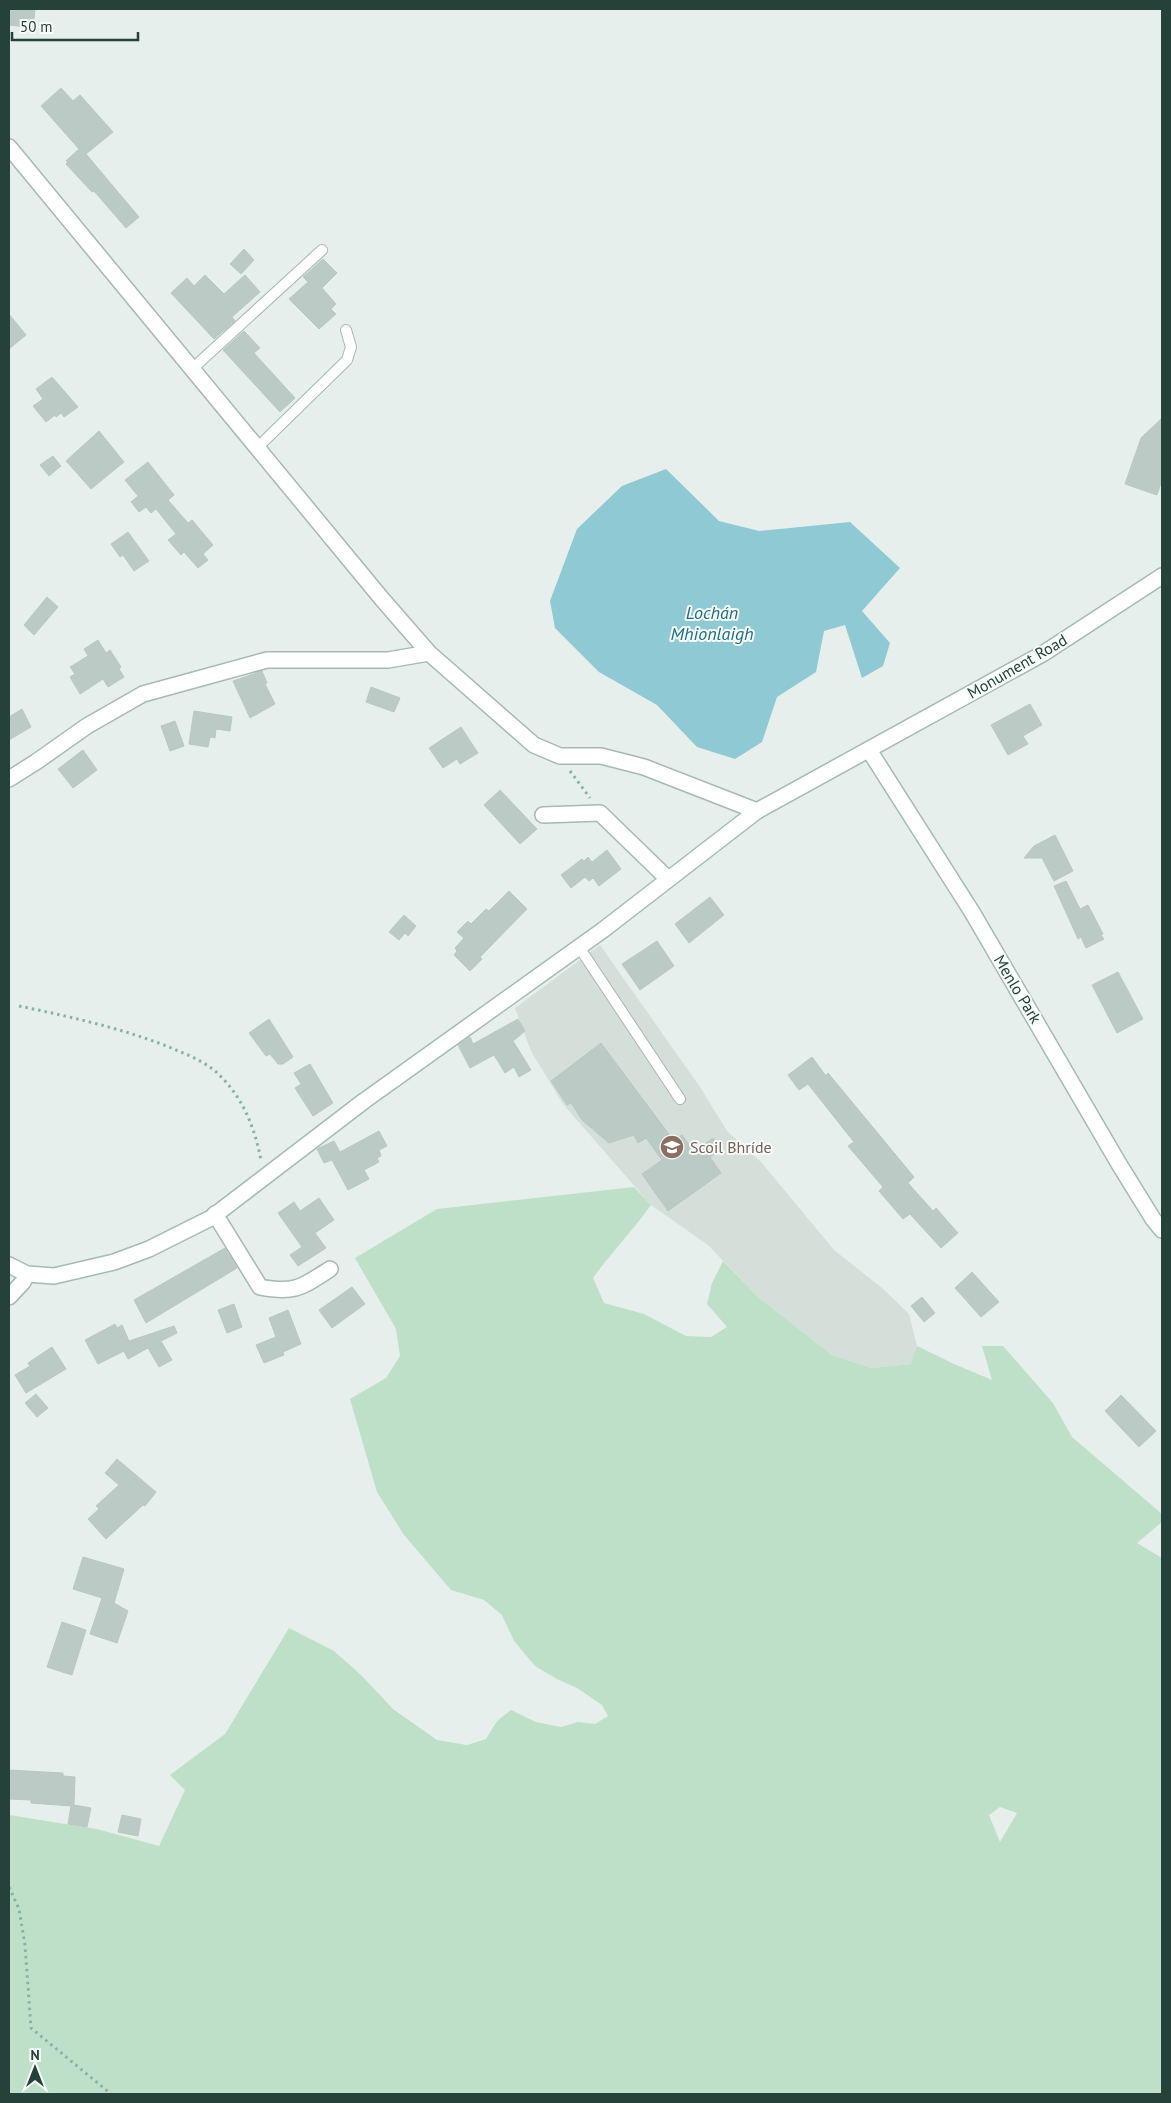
<svg xmlns="http://www.w3.org/2000/svg" width="1171" height="2103" viewBox="0 0 1171 2103" font-family="'PT Sans',sans-serif">
  <style>
    .built { fill: #d4dfda }
    .green { fill: #bfe0c8; fill-rule: evenodd }
    .water { fill: #8ec9d4 }
    .building { fill: #bbcac4; stroke: #b8c9c2 }
    .lines { fill: none; stroke-linecap: round; stroke-linejoin: round }
    .lane-casing { stroke: #a8b8b2; stroke-width: 12 }
    .street-casing { stroke: #a8b8b2; stroke-width: 18 }
    .secondary-casing { stroke: #a4bbb3; stroke-width: 18 }
    .path { stroke: #86b3a5; stroke-width: 3; stroke-dasharray: 2.5 4; stroke-linecap: butt }
    .lane { stroke: #fff; stroke-width: 10 }
    .street { stroke: #fff; stroke-width: 15 }
    .secondary { stroke: #fff; stroke-width: 15 }
    .labels { text-anchor: middle; dominant-baseline: central; stroke-width: 4; stroke-linejoin: round; paint-order: stroke }
    .street-label { font-size: 16px; fill: #24423a; stroke: #f7fbf9 }
    .education-label { font-size: 16px; fill: #785e54; stroke: #f7fbf9; text-anchor: start }
    .water-label { font-size: 18px; font-style: italic; fill: #1c6f80; stroke: #f7fbf9 }
  </style>
  <rect width="100%" height="100%" fill="#e6efeb"/>
  <path class="built" d="M600,945L700,1087L727,1131L761,1162L834,1250L882,1288L909,1314L917,1346L912,1364L872,1368L832,1355L759,1298L708,1245L651,1205L563,1104L531,1051L515,1008Z"/>
  <path class="green" d="M634,1187L651,1205C633,1230 612,1252 593,1278L604,1303L644,1314L686,1336L711,1337L727,1327L707,1304L712,1283L723,1261L759,1298L832,1355L872,1368L911,1364L917,1346L954,1364L992,1380L982,1346H1003L1053,1403L1072,1437L1162,1514V1522L1137,1543L1162,1558V2094H9V1815L97,1829L159,1846L185,1790L170,1775L225,1734L289,1628L334,1651L361,1675L393,1709L437,1740L467,1745L486,1739L497,1721L511,1710L536,1722L561,1727L578,1722L595,1724L608,1716L602,1705L577,1688L557,1679L535,1666L514,1641L502,1615L484,1600L451,1590L404,1535L377,1492L350,1399L386,1378L400,1356L396,1329L355,1258L437,1209ZM1000,1807L1017,1813L1000,1842L989,1815Z"/>
  <path class="water" d="M666,469L719,521L759,531L850,522L900,568L862,611L890,643L883,666L862,678L845,625L824,631L816,672L777,697L762,742L735,759L697,747L657,705L599,672L555,628L550,601L577,529L622,486Z"/>
  <path class="building" d="M11,9H35L33,28L9,25Z
    M61,88L73,101L80,95L113,132L86,154L139,217L126,228L94,191L92,192L66,164L68,162L66,161L79,149L41,106Z
    M244,249L254,260L241,274L230,264Z
    M323,259L337,273L322,288L336,304L331,309L336,314L319,329L289,299L308,282L303,277Z
    M205,275L224,294L245,275L260,292L232,317L235,321L214,339L171,293L187,278L194,286Z
    M9,314L26,335L9,349Z
    M244,331L260,348L254,353L295,398L280,412L223,350Z
    M52,377L78,407L64,417L61,413L56,417L55,415L46,422L33,406L43,399L36,389Z
    M1162,418V480L1157,495L1125,484L1141,438Z
    M99,431L124,462L91,489L66,461Z
    M53,456L61,466L49,476L40,465Z
    M148,462L174,495L168,500L188,523L192,520L213,545L203,554L208,560L198,568L184,552L181,555L168,540L176,534L156,509L151,513L146,507L139,512L131,502L138,496L125,480Z
    M128,532L149,561L134,571L123,555L120,557L111,544Z
    M47,597L58,607L34,635L24,625Z
    M98,640L106,653L110,650L121,667L119,669L124,677L108,687L103,679L80,694L70,677L75,674L70,667L88,656L84,649Z
    M262,671L267,683L265,684L275,704L250,718L233,681Z
    M371,687L400,698L394,712L366,702Z
    M1030,704L1042,725L1023,736L1028,744L1008,755L991,725Z
    M22,709L31,727L9,740V717Z
    M194,711L232,717L230,731L216,729L215,738L210,737L208,747L189,744Z
    M175,721L184,746L170,751L161,726Z
    M461,727L478,753L460,764L457,759L443,768L429,748Z
    M83,750L97,770L73,788L58,769Z
    M500,790L537,829L520,844L484,805Z
    M1055,835L1073,871L1054,881L1042,858H1024L1034,846Z
    M607,850L621,869L599,886L593,878L589,881L585,877L571,888L561,875L582,859L584,861L588,857L592,862Z
    M1066,881L1080,909L1088,905L1103,934L1101,935L1104,939L1086,948L1081,937L1078,939L1054,886Z
    M509,891L527,909L480,957L482,959L470,971L454,955L457,951L455,948L464,938L457,932L468,921L471,924L486,909L489,911Z
    M710,897L724,915L689,943L675,924Z
    M404,915L416,926L408,936L405,933L399,940L389,932Z
    M657,941L674,966L640,990L622,964Z
    M1118,972L1143,1019L1117,1033L1092,985Z
    M269,1019L293,1057L283,1064H278L270,1054L266,1056L249,1033Z
    M518,1019L525,1031L513,1041L531,1070L519,1077L514,1067L505,1073L494,1055L470,1068L458,1045L470,1037L473,1044Z
    M601,1043L674,1141L682,1135L694,1152L713,1138L721,1149L710,1157L721,1173L668,1211L642,1174L662,1160L646,1138L638,1143L634,1135L609,1143L582,1120L571,1103L567,1105L551,1081Z
    M812,1057L826,1076L828,1073L914,1177L908,1183L933,1211L936,1208L958,1233L941,1248L910,1214L903,1219L879,1191L883,1187L848,1146L854,1142L808,1084L799,1090L788,1075Z
    M310,1064L333,1103L313,1116L295,1088L301,1084L294,1073Z
    M379,1131L387,1146L379,1150L381,1156L377,1158L379,1162L364,1170L369,1179L348,1190L332,1160L324,1163L317,1149L334,1141L340,1152Z
    M319,1198L334,1220L315,1233L326,1248L298,1266L290,1255L302,1247L278,1213L294,1202L300,1211Z
    M225,1248L237,1268L146,1323L134,1300Z
    M972,1272L999,1302L981,1317L955,1288Z
    M352,1287L365,1304L332,1328L319,1310Z
    M922,1297L935,1313L924,1322L911,1306Z
    M234,1304L242,1327L227,1333L218,1310Z
    M288,1310L301,1344L283,1352L284,1355L264,1363L256,1345L276,1337L269,1318Z
    M115,1324L117,1328L122,1325L129,1341L174,1326L177,1333L161,1341L172,1360L159,1367L148,1348L128,1359L124,1351L98,1364L85,1340Z
    M52,1347L66,1369L26,1393L15,1375L30,1366L28,1363Z
    M36,1394L48,1408L37,1417L25,1403Z
    M1121,1395L1156,1431L1139,1447L1105,1411Z
    M117,1459L156,1492L145,1506L143,1505L106,1539L88,1519L99,1509L96,1506L119,1485L105,1473Z
    M83,1557L124,1569L114,1603L128,1611L117,1643L90,1634L102,1598L73,1589Z
    M62,1622L86,1630L72,1675L47,1667Z
    M9,1770L63,1773V1776L75,1777L74,1805L91,1808L87,1827L68,1824L71,1806L31,1803V1800L9,1799Z
    M122,1815L141,1819L138,1836L118,1832Z"/>
  <g class="lines">
    <g class="lane-casing">
      <path id="lane" d="M192,369L322,250
        M257,448L347,360L351,347L346,330
        M579,947L680,1099"/>
    </g>
    <g class="street-casing">
      <path id="street" d="M9,147L382,599L429,653L534,745L560,756H601L644,767L757,811
        M9,779L36,762L87,726L143,694L267,660H388L429,653
        M543,815L600,813L668,879
        M215,1214L260,1287C295,1294 302,1287 330,1269
        M9,1297L23,1282L27,1274"/>
    </g>
    <g class="secondary-casing">
      <path id="secondary" d="M869,750L972,912L1119,1164L1153,1219L1162,1230
        M9,1265L27,1274L54,1276L114,1262L149,1249L211,1218L364,1101L603,930L757,811L1044,653L1162,576"/>
    </g>
    <path class="path" d="M570,771L590,798
      M19,1006C72,1017 125,1029 174,1049C188,1055 203,1061 215,1071C242,1095 255,1127 261,1161
      M9,1887L19,1909L25,1945L31,2028L111,2094"/>
    <use href="#lane" class="lane"/>
    <use href="#street" class="street"/>
    <use href="#secondary" class="secondary"/>
  </g>
  <defs>
    <g id="school-disc" transform="scale(1.25)"><circle r="9.5" fill="#8d6e63" stroke="#f7fbf9"/><path d="M0-5L7-2L0 1L-7-2ZM-4 1L0 2.5L4 1V4Q0 6-4 4Z" fill="#fff"/></g>
  </defs>
  <g fill-rule="evenodd">
    <use href="#school-disc" x="672" y="1147"/>
  </g>
  <g class="labels">
    <g class="street-label">
      <text transform="translate(1017 666) rotate(-30)">Monument Road</text>
      <text transform="translate(1018 989) rotate(59)">Menlo Park</text>
    </g>
    <g class="education-label">
      <text x="690" y="1147">Scoil Bhríde</text>
    </g>
    <g class="water-label">
      <text x="712" y="612">Lochán<tspan x="712" dy="21">Mhionlaigh</tspan></text>
    </g>
  </g>
  <rect width="1171" height="2103" fill="none" stroke="#24423a" stroke-width="20"/>
  <g transform="translate(35 2068)" stroke="#f7fbf9" stroke-width="4" paint-order="stroke">
  <path d="M0-4L9 19L0 12L-9 19Z" fill="#24423a"/>
  <text y="-8" font-size="14" font-weight="bold" text-anchor="middle" fill="#24423a">N</text>
  </g>
  <path d="M12 32v8h126v-8" fill="none" stroke="#24423a" stroke-width="2.5"/>
  <text x="20" y="32" font-size="15" fill="#24423a" stroke="#f7fbf9" stroke-width="4" paint-order="stroke">50 m</text>
</svg>
